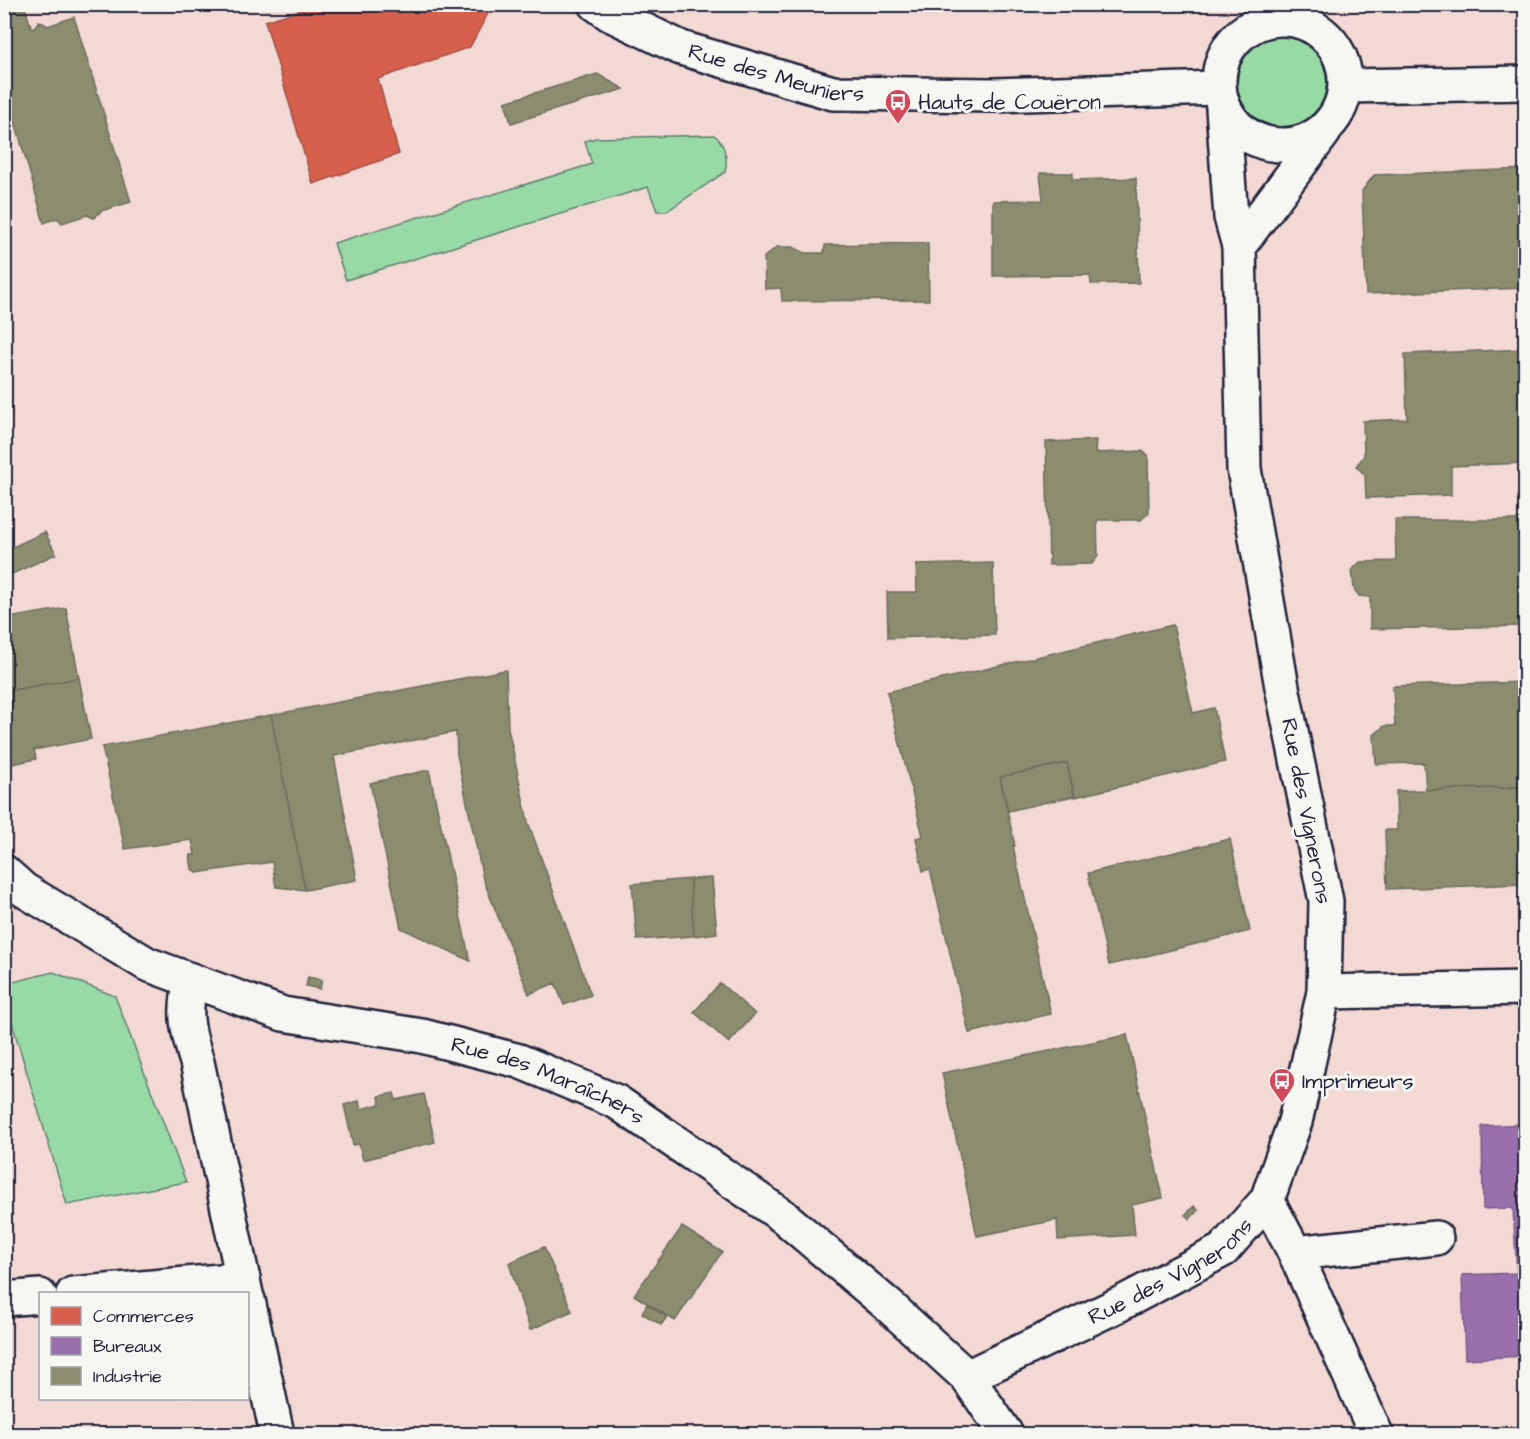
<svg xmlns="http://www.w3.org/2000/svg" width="1530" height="1439" viewBox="0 0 1530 1439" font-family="'Architects Daughter',sans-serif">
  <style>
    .built { fill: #f2d9d4; fill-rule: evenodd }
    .green { fill: #98daa6; stroke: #5d7e70; stroke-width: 1.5 }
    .shops { fill: #d6604d; stroke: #a04d48; stroke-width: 1.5 }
    .offices { fill: #9970ab; stroke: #755989; stroke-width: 1.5 }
    .industry { fill: #8c8c6e; stroke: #6c6c5f; stroke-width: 1.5 }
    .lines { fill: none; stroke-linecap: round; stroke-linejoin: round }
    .minor-casing { stroke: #22223b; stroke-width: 38 }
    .minor { stroke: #f6f6f2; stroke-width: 33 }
    .labels { text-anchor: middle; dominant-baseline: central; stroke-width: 6; stroke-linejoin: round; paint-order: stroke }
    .street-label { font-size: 22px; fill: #22223b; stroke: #f6f6f2 }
    .poi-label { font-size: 22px; fill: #22223b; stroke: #f6f6f2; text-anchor: start }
  </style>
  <rect width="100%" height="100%" fill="#f4e9e4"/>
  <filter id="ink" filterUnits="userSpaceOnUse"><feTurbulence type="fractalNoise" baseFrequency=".0167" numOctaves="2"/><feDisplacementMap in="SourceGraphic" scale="12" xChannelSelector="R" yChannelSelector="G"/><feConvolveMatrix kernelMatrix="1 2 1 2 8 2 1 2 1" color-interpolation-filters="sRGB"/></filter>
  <g filter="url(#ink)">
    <path class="built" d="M5,5H1525V1434H5ZM40,1294H248V1398H40Z"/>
    <path class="green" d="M1230 81a51 51 0 1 1 102 0a51 51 0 1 1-102 0Z
      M714,135C725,143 728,159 725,172L667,211H657L648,187L346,280L334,243L592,164L585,141L596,138Z
      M53,972L115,996L186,1182L67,1205L5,1000V984Z"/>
    <path class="shops" d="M321,4H493L470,47L378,79L399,154L313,184L265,21Z"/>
    <path class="offices" d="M1526,1124V1356L1465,1359L1462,1275L1517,1273L1513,1208L1483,1209L1482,1126Z"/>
    <path class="industry" d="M4,4H24L32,30L39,21L48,26L74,17L131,202L101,211L94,218L87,215L62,223L57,218L44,223L4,83Z
      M597,74L624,89L511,123L505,102Z
      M1526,169V288L1366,294L1362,191L1374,175Z
      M1040,173H1073L1072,180L1136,178L1139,283L1091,284L1090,275L993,276V201L1043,200Z
      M928,243L929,300L782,301L781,288L765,289L764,257L777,247H793L805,253H824L825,245Z
      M1526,349V463L1451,466V495L1366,498L1365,475L1356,466L1364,456L1363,421L1407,419L1405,354Z
      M1096,440L1095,453L1142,451L1148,455L1149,512L1141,520H1097L1098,556L1092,564L1049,565L1046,442Z
      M1395,520H1526V626L1370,629V597L1359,596L1354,589L1352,570L1360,562L1396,561Z
      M45,532L56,554L12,574L4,557V551Z
      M993,563L995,635L888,638L887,592H917L916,565Z
      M66,608L79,678L7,691L4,680V609H7L9,618Z
      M1173,625L1193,713L1214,708L1225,762L1075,797L1067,763L1000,777L1015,846H1013L1051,1014L969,1033L930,869L923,871L916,838L923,836L887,692Z
      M506,670L508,728L528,822L591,995L564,1005L555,983L529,994L483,879L457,755L456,732L334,756L357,880L305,890L271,715Z
      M79,678L91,739L34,750L36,759L12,764L9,747L4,744V704L10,703L7,691Z
      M1526,682V787L1426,790L1424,763L1376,764L1374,735L1384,726H1395L1393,686Z
      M271,715L305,890L276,887L272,862L197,873L192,869L190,855H195L192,840L125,849L102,747Z
      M1067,763L1074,796L1008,811L1000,777Z
      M429,770L470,961L401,928L370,783Z
      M1521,787L1525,884L1387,889L1385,830H1397L1396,791Z
      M1230,839L1250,931L1109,965L1088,873Z
      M712,878L717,933L694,936L690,879Z
      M690,879L694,936L637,940L632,884Z
      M308,977L322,980L320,989L306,986Z
      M720,983L755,1014L729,1043L694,1012Z
      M1127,1035L1163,1198L1132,1205L1135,1235L1058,1240L1057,1220L977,1236L942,1073Z
      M394,1093L396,1100L424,1094L435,1142L363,1160L359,1144L353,1145L344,1105L359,1101L361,1109L380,1104L379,1096Z
      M1194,1206L1198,1210L1190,1219L1185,1215Z
      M682,1227L722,1252L675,1321L634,1295Z
      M544,1247L572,1311L530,1330L509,1263Z
      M647,1304L667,1317L661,1325L642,1313Z"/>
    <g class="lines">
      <g class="minor-casing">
        <g id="minor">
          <path id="s1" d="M596,4L610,14L681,48L833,93L994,95L1218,88"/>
          <circle cx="1282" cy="82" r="63"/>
          <path d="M1346,86L1526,83"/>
          <path d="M1239,246L1324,132"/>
          <path id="s2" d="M4,872L24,890L147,964L283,1014L422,1036L519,1061L617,1102L784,1217L888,1305L967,1377L1006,1434"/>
          <path d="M191,980C183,1014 187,1030 197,1062L246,1294"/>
          <path d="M1324,992L1526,988"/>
          <path d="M1267,1200L1295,1253L1376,1434"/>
          <path d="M1295,1253L1436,1238"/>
          <path d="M73,1294L243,1279"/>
          <path d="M4,1299L40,1296"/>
          <path d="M248,1300L277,1434"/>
          <path id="s3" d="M967,1377L1120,1304L1223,1250L1267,1200L1295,1122L1324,992L1326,901L1282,687L1244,469L1239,246L1231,217L1223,108"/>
        </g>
      </g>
      <use href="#minor" class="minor"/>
    </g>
  </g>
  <defs>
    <g id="bus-pin" transform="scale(1.35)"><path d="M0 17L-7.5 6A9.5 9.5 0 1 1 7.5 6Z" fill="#d1495b" stroke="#f6f6f2"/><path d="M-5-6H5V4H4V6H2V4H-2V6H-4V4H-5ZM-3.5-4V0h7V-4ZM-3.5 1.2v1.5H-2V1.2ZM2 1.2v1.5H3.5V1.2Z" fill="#fff"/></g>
  </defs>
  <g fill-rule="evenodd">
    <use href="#bus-pin" x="898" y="102"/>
    <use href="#bus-pin" x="1282" y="1081"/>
  </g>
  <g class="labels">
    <g class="street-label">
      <text stroke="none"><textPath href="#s1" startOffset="195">Rue des Meuniers</textPath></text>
      <text transform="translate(1306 811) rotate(79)">Rue des Vignerons</text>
      <text stroke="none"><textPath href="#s2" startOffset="590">Rue des Maraîchers</textPath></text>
      <text stroke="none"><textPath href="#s3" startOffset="230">Rue des Vignerons</textPath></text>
    </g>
    <g class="poi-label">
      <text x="918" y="102">Hauts de Couëron</text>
      <text x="1302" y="1081">Imprimeurs</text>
    </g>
  </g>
  <rect width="1530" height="1439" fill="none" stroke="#f6f6f2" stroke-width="24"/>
  <rect x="12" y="12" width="1506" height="1415" fill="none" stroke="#22223b" stroke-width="2" filter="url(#ink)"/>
  <rect x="39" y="1292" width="210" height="108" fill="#f6f6f2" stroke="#a1a1a9" stroke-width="1.5"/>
  <rect x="51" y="1307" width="30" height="18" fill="#d6604d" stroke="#a1a1a9" stroke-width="1.5"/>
  <text x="93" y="1322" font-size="18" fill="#22223b">Commerces</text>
  <rect x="51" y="1337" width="30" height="18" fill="#9970ab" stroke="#a1a1a9" stroke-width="1.5"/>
  <text x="93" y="1352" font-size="18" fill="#22223b">Bureaux</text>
  <rect x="51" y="1367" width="30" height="18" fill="#8c8c6e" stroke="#a1a1a9" stroke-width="1.5"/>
  <text x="93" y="1382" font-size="18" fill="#22223b">Industrie</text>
</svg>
